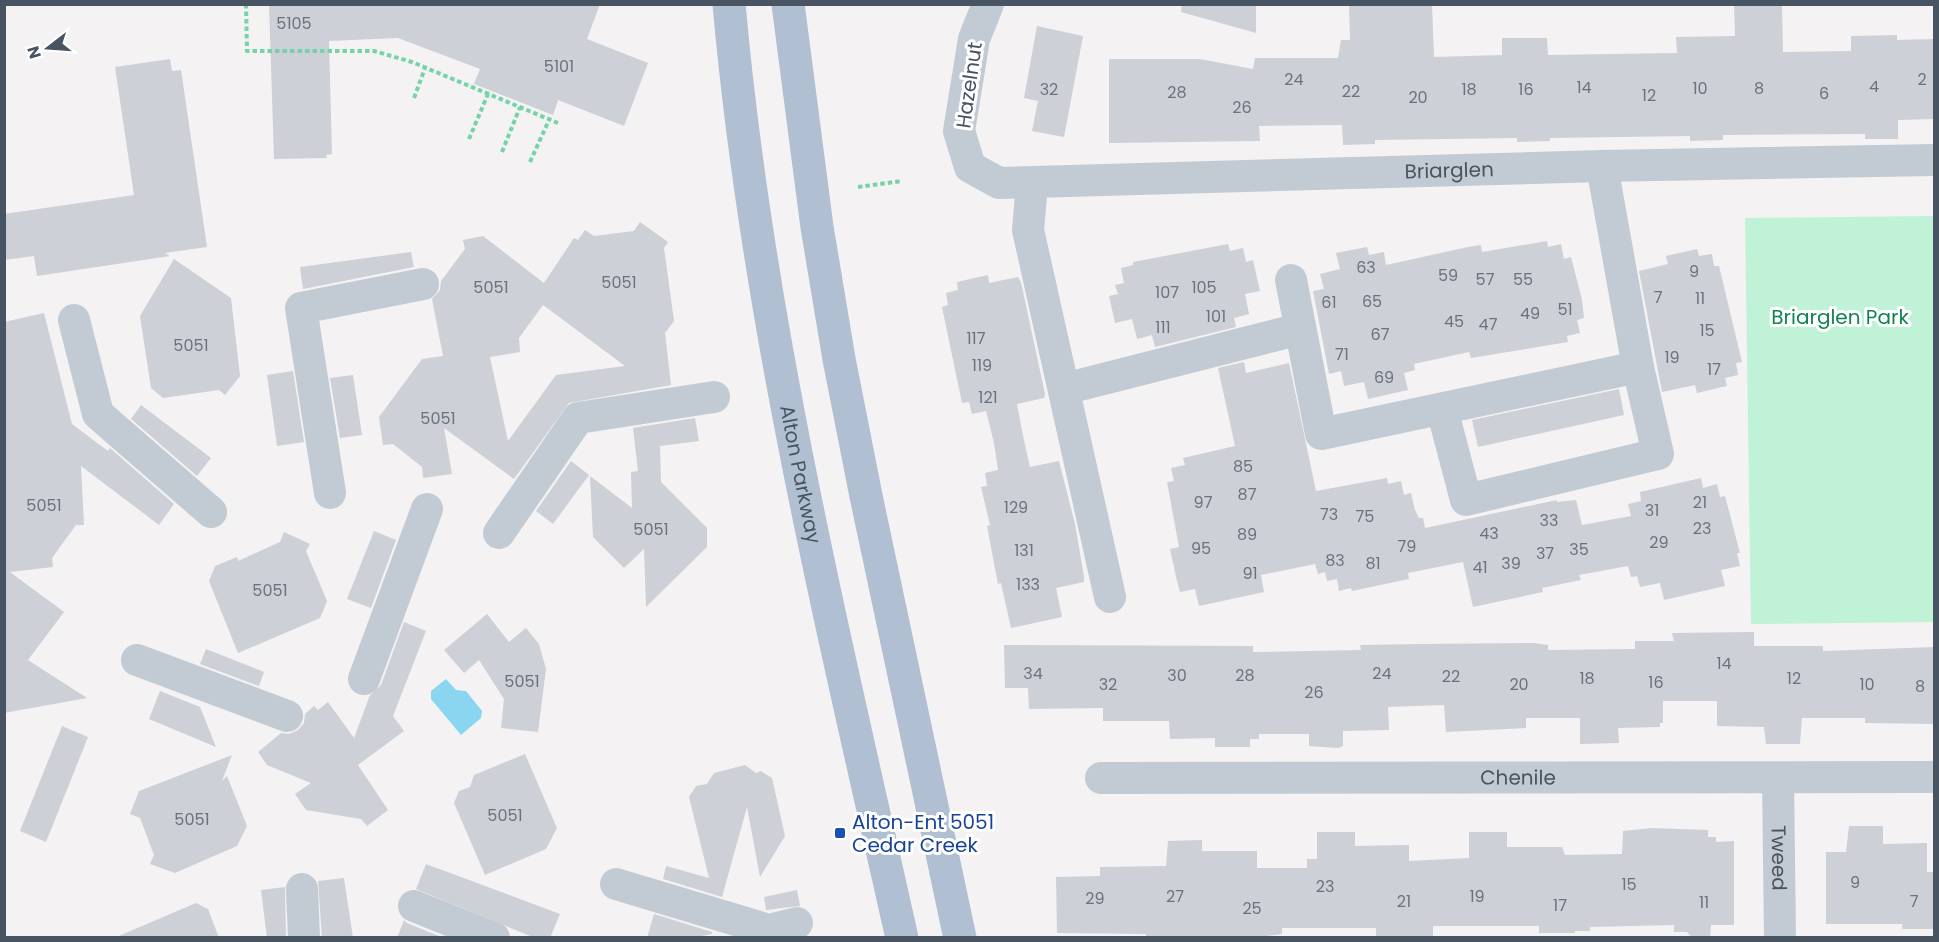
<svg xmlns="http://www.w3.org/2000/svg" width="1939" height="942" viewBox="0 0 1939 942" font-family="Poppins,sans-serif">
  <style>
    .green { fill: #bff2d6 }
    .water { fill: #8ad6f1 }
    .building { fill: #cdd0d6; fill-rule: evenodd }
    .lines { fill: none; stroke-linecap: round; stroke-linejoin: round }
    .path { stroke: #75d3aa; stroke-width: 4; stroke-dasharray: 4.5 3; stroke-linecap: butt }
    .minor { stroke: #c2cbd4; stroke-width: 32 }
    .major { stroke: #b0bfd1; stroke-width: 33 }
    .transit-dot { fill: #1a4fb4; stroke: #fff; stroke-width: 2 }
    .labels { text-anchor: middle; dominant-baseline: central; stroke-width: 6; stroke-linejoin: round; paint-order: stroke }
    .number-label { font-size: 16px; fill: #69737e }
    .street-label { font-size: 20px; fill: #485461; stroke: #fff }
    .park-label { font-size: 20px; fill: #128251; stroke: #fff }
    .transit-label { font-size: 20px; fill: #164399; stroke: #fff; text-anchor: start }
  </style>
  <rect width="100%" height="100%" fill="#f4f2f2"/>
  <path class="green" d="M1934,216V622L1751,624L1745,218Z"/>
  <path class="water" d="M446,679L456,690L466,691L482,711L481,718L461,735L431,699V691Z"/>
  <path class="building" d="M269,4H600L587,39L648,63L624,126L558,100L553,115L474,84L480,69L398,38L329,41L332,154L326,155L327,158L274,159Z
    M1182,4H1256V33L1181,12Z
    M1349,4H1432L1434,57L1502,55V38H1547L1548,55L1677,53L1676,37L1735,36L1734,4H1782L1783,52L1851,51V36L1897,35V40L1935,39V119L1898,120V139H1865V134L1723,135V140L1690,141V136L1550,138V141L1517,142V138L1375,140V144L1343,145L1342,125L1259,126L1260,141L1109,143V59H1200L1253,69L1255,58H1338L1341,40H1350Z
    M1037,26L1083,36L1064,137L1032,131L1038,101L1024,98Z
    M170,59L172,71L181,70L207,247L165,253L170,256L37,276L34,256L4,260V214L134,195L115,67Z
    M640,222L668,242L664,248L674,321L665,333L671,385L569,403L514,479L444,428L452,474L423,478L422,467L393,444L383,445L379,417L422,359L443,356L432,299L440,290L441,281L465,249L463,240L483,236L544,283L574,238L578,240L585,230L594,236L634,231ZM543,305L625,366L556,375L508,441L490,357L520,352L519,338Z
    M1547,241L1548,247L1561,244L1564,259L1571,257L1582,300L1584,318L1577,320L1580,333L1567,336L1568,342L1471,358L1469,352L1414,364L1415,370L1404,373L1408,390L1368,399L1364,382L1344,386L1341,371L1329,374L1313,291L1324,289L1320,274L1340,269L1336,253L1367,247L1369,255L1384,252L1386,265L1468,247L1481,245L1482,252Z
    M1228,244L1230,251L1243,248L1246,262L1253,260L1260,291L1245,294L1249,314L1234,318L1236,327L1155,347L1152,335L1137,339L1132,319L1115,323L1109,296L1118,294L1115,285L1124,283L1121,268L1133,265V262Z
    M1697,249L1699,256L1712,254L1714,266H1719L1742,362L1736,363L1738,375L1725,378L1727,386L1697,393L1695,385L1662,392L1639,271L1668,264L1666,256Z
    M411,252L414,267L303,289L300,267Z
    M174,259L231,298L240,376L225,395L219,390L163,398L151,388L140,316Z
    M988,275L989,283L1018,277L1021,282L1045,394L1044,398L1017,404L1023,436L1030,467L1059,461L1075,524L1084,577V582L1056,588L1062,617L1011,628L1001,583L998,584L987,526L990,525L981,487L987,486L985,473L998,470L994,443L986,411L972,414L969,402L962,403L942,307L948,305L946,293L958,290L957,282Z
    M44,313L72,424L108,451L110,448L174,504L159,525L81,466L84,525H76L52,558L53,567L10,572L64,612L28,660L87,698L4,713V322Z
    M1244,362L1246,373L1289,363L1316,491L1387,478L1388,484L1401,481L1404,495L1411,493L1415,510L1419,518H1423L1425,528L1557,500V502L1576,500L1582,525L1631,516L1628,504L1641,501L1640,492L1701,478L1703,488L1717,484L1720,497L1725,496L1740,553H1737L1740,566L1721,570L1725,586L1664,600L1660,583L1640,587L1637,576L1631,577L1628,566L1579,575L1581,580L1542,588L1543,592L1473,607L1463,562L1408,573L1409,579L1352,591L1351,588L1339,591L1337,579L1327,581L1325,572L1318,574L1315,564L1261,575L1264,592L1199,606L1195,589L1180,592L1177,581L1170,549L1179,547L1167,482L1174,481L1171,468L1185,465L1183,458L1235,446L1218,368Z
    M293,371L304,442L277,446L267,375Z
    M353,375L362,435L340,438L330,378Z
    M1619,389L1624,415L1478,447L1472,420Z
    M141,405L211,458L197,476L131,419Z
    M695,418L699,441L660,446L661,482L707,528V547L646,607L644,549L624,568L593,537L590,476L632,508L631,472L638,471L633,428Z
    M571,461L589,475L553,524L536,511Z
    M374,531L396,540L371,608L347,599Z
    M284,532L310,544L306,551L327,601L320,618L238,653L209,581L215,566L237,557L238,561L280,542Z
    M487,614L509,642L526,628L539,644L546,669L538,732L501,728L504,699L479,660L464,673L444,650Z
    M404,622L426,631L393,716L404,731L358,765L388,810L367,826L361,819L306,810L295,794L311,783L267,765L258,752L281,733L289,734L298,730L304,723L305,714L314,706L318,710L328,702L354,738L370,695L381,685Z
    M1754,632V646H1823V651L1935,647V724L1865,723V718H1802L1800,744H1766L1764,727L1717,726V701H1663V723H1660V727L1618,728L1619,743L1580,744V718H1526V728L1446,732L1444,705L1388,707L1389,730L1343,731V746L1338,748L1309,746V734H1259V739H1250V747H1215V738L1170,739L1169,721H1103V708L1029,709L1028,688H1005L1004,645L1253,646V652L1361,650L1360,645L1421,644L1534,643L1548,645V650L1635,649V641H1674L1672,633Z
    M206,649L264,672L259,686L200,664Z
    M160,691L200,707L216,747L149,719Z
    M62,726L88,737L46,842L20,831Z
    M525,754L557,828L546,849L485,875L454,803L459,791L470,787L474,775Z
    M232,755L222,781L227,776L247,826L237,846L175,873L150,864L154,855L140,818L130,814L139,791Z
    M745,765L756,773L761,771L772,778L785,836L760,877L747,807L722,897L663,879L666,866L709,878L689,797L696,786L707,784L714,773Z
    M1849,826H1883V844L1927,843V872H1933L1935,881V929H1902V924H1826V852H1846Z
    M1652,828L1708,830V837H1716V842L1734,841V925H1711L1710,938H1692L1687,932H1674V925L1590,927V931H1575V933H1539V926H1433V938H1376V928H1282V934L1267,936L1146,938V934L1057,933L1056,877L1100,876V867L1166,866L1168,841L1202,840V851H1257V868H1307V859H1317V832H1355V846L1409,845V861L1469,858V832H1507V847H1562L1565,855L1622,854L1623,831Z
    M426,864L560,914L550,938H535L416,889Z
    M344,878L353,938H322L318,881Z
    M285,887L286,938H267L261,890Z
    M797,890L800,906L766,910L764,897Z
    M196,903L208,909L219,938H114Z
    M654,914L712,932V934L692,938H647Z
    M404,920L407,923L444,938H397Z"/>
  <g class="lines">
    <path class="path" d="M246,4L247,51H374L412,62L558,123
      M414,98L425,68
      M469,139L488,94
      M502,152L520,107
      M530,162L549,120
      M858,187L902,181"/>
    <g class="minor">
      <path id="s1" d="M988,4L974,39L959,131L970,167L999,183L1602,166L1934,160"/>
      <path d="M1032,184L1028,230L1110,597"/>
      <path d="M1291,280L1321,434L1638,367L1602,166"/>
      <path d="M74,320L98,414L211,512"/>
      <path d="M1064,389L1300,329"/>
      <path d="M1442,409L1466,500L1658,454L1638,367"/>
      <path d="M330,493L301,308L423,284"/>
      <path d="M499,533L578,418L714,397"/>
      <path d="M137,660L287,716"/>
      <path d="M364,679L427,509"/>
      <path id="s2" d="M1101,778L1934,777"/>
      <path id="s3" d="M1778,778L1780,938"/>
      <path d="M616,884L769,930L797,923"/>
      <path d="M302,889L304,938"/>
      <path d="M414,906L494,938"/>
    </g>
    <g class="major">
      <path id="s4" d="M729,4C757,319 833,630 902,938"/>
      <path d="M788,4L817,227L839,359L866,496L960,938"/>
    </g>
  </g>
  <rect class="transit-dot" x="834" y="827" width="12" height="12" rx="3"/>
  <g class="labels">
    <g class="number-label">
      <text x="294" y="23">5105</text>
      <text x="559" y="66">5101</text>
      <text x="1294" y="79">24</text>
      <text x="1922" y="79">2</text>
      <text x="1874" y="86">4</text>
      <text x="1584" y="87">14</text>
      <text x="1700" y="88">10</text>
      <text x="1759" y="88">8</text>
      <text x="1049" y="89">32</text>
      <text x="1469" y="89">18</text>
      <text x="1526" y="89">16</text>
      <text x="1351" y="91">22</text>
      <text x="1177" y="92">28</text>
      <text x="1824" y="93">6</text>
      <text x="1649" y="95">12</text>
      <text x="1418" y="97">20</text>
      <text x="1242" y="107">26</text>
      <text x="1366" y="267">63</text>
      <text x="1694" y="271">9</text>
      <text x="1448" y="275">59</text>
      <text x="1485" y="279">57</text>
      <text x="1523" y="279">55</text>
      <text x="619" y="282">5051</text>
      <text x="491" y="287">5051</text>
      <text x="1204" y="287">105</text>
      <text x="1167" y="292">107</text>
      <text x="1658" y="297">7</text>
      <text x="1700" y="298">11</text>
      <text x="1372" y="301">65</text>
      <text x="1329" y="302">61</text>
      <text x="1565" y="309">51</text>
      <text x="1530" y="313">49</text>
      <text x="1216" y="316">101</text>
      <text x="1454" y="321">45</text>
      <text x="1488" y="324">47</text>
      <text x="1163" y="327">111</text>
      <text x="1707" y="330">15</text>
      <text x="1380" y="334">67</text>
      <text x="976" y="338">117</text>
      <text x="191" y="345">5051</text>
      <text x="1342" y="354">71</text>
      <text x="1672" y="357">19</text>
      <text x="982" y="365">119</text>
      <text x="1714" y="369">17</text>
      <text x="1384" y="377">69</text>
      <text x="988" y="397">121</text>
      <text x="438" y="418">5051</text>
      <text x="1243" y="466">85</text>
      <text x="1247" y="494">87</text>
      <text x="1203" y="502">97</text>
      <text x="1700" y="502">21</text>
      <text x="44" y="505">5051</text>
      <text x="1016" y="507">129</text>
      <text x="1652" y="510">31</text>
      <text x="1329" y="514">73</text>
      <text x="1365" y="516">75</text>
      <text x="1549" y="520">33</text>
      <text x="1702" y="528">23</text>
      <text x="651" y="529">5051</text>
      <text x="1489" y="533">43</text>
      <text x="1247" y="534">89</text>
      <text x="1659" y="542">29</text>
      <text x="1407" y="546">79</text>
      <text x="1201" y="548">95</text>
      <text x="1579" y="549">35</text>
      <text x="1024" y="550">131</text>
      <text x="1545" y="553">37</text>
      <text x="1335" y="560">83</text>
      <text x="1373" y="563">81</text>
      <text x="1511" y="563">39</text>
      <text x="1480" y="567">41</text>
      <text x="1250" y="573">91</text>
      <text x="1028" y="584">133</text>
      <text x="270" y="590">5051</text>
      <text x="1724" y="663">14</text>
      <text x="1033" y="673">34</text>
      <text x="1382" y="673">24</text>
      <text x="1177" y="675">30</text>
      <text x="1245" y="675">28</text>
      <text x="1451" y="676">22</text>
      <text x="1587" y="678">18</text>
      <text x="1794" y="678">12</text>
      <text x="522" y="681">5051</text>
      <text x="1656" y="682">16</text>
      <text x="1108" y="684">32</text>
      <text x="1519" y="684">20</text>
      <text x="1867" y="684">10</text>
      <text x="1920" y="686">8</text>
      <text x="1314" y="692">26</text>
      <text x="505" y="815">5051</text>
      <text x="192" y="819">5051</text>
      <text x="1855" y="882">9</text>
      <text x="1629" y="884">15</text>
      <text x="1325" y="886">23</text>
      <text x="1175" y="896">27</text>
      <text x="1477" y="896">19</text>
      <text x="1095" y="898">29</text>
      <text x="1404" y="901">21</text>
      <text x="1914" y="901">7</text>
      <text x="1704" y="902">11</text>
      <text x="1560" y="905">17</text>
      <text x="1252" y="908">25</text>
    </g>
    <g class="street-label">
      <text transform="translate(969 85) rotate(-82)">Hazelnut</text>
      <text stroke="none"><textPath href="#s1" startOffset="652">Briarglen</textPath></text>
      <text stroke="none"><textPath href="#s4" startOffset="476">Alton Parkway</textPath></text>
      <text stroke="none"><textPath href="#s2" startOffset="417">Chenile</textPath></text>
      <text stroke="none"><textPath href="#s3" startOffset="80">Tweed</textPath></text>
    </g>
    <g class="park-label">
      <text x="1840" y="317">Briarglen Park</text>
    </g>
    <g class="transit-label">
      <text x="852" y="822">Alton-Ent 5051<tspan x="852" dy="23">Cedar Creek</tspan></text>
    </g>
  </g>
  <rect width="1939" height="942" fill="none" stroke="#485461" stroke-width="12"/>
  <g transform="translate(48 48) rotate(253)" stroke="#ffffff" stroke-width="4.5" paint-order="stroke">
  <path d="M0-4.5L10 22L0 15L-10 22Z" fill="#485461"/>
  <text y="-9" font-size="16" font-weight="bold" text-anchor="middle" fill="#485461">N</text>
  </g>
</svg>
